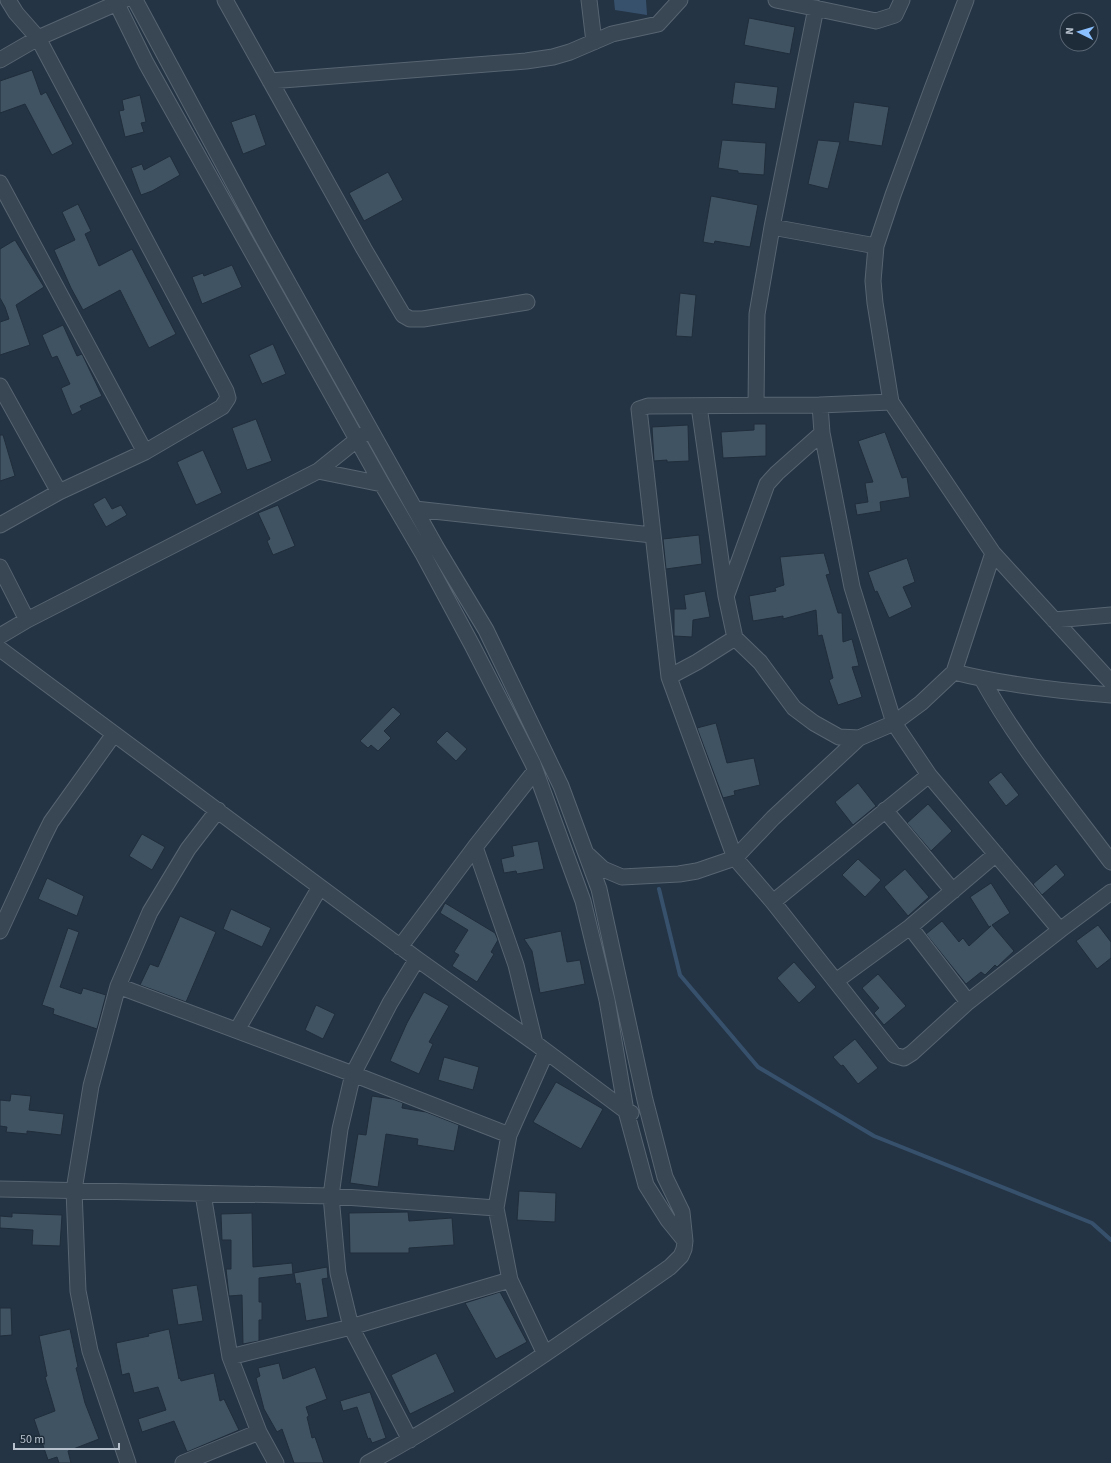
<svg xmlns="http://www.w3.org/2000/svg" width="1111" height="1463" viewBox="0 0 1111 1463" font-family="'Source Sans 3',sans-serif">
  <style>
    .water { fill: #37516d }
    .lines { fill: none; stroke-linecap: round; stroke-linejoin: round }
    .stream { stroke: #37516d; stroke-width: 4 }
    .building { fill: #405363; stroke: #202d3b }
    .street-casing { stroke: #576471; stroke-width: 17 }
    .street { stroke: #394653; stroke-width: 15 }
  </style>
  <rect width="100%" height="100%" fill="#243444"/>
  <path class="water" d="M614,0H646L647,15L615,10Z"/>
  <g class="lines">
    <path class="stream" d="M659,889L680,975L758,1067L874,1136L1092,1223L1111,1240"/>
  </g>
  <path class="building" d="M749,18L795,27L790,54L744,45Z
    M32,70L41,95L46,92L73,144L52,155L25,104L0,113V81Z
    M735,82L778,87L775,109L732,104Z
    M140,95L146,122L141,123L144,132L125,137L119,111L124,110L122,100Z
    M854,102L889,107L882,146L848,141Z
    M255,114L266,145L243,154L231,122Z
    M722,140L766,143L764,175L738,173V171L718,168Z
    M818,140L840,142L828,189L808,184Z
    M170,156L180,175L152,191L141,195L131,168L142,164L144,170Z
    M388,172L403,200L364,221L349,193Z
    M711,196L758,205L750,247L715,241L714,244L703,242Z
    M78,204L91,231L85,234L99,266L132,249L176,334L149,348L120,290L83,310L71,288L54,250L75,240L62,212Z
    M15,240L44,287L16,305L30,345L0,355V322L9,319L5,307L0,298V249Z
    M232,265L242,287L202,304L192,277L203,273L204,276Z
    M680,293L696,295L692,337L676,336Z
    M63,325L77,356L82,354L102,396L80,406L82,410L72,415L61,388L70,384L57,356L52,358L42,335Z
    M273,344L286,374L262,384L249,355Z
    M256,419L272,461L247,470L232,428Z
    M754,424H766V456L723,458L721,432L754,430Z
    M688,425L689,461L667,462V460L654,461L652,427Z
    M885,432L902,478L907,477L910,497L880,502L881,511L857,515L855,504L868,502L865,483L873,482L858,441Z
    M0,435H3L15,476L0,481Z
    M203,450L222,493L196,505L177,462Z
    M105,497L112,509L121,505L127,515L106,527L93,504Z
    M278,505L295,546L273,555L267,541L270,539L258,513Z
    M699,535L702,564L666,569L663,539Z
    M824,553L830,574L826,575L838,613H842L843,642L852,639L859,666L852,667L862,697L838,705L829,680L833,678L822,635L818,636L816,610L783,619V616L753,621L749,596L776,591L775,588L784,585L780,557Z
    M907,558L915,582L903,587L912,607L889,618L877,591L875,592L868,572Z
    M705,591L710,617L693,620L692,637L674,636V609H686L684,595Z
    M393,707L401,714L384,731L391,738L378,751L371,745L368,748L360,741Z
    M716,723L727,763L754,758L760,785L734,791L735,795L723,798L697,728Z
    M447,731L467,749L456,761L436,742Z
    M1001,772L1019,795L1006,806L988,782Z
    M858,783L876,806L853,825L835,802Z
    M928,804L952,831L931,851L907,823Z
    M142,834L165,847L152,870L129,856Z
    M538,841L544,869L517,874L516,871L504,873L501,859L514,856L512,846Z
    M858,859L881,880L865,897L842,875Z
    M1056,864L1065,875L1042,895L1033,884Z
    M905,869L929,897L908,916L884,887Z
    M47,878L84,896L77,916L38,899Z
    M991,883L1010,913L992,925L1014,951L997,967L995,965L985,975L981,972L966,984L926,934L942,921L959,942L963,938L969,946L991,926L989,927L970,897Z
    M445,903L495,933L498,940L491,952L494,954L477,982L452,966L459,955L454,952L468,930L440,913Z
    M231,909L271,928L262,947L223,929Z
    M180,916L216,932L186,1002L140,985L150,964L158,967Z
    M1098,925L1111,942V958L1097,969L1076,941Z
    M68,928L79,932L60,987L81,994L83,988L106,995L97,1029L53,1014L54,1009L42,1005Z
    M561,931L567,962L580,960L585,984L540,993L532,951L524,939Z
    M794,962L816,987L799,1003L777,978Z
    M878,974L906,1006L884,1025L874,1013L879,1008L862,988Z
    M424,992L449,1006L429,1042L433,1044L419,1074L390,1061L407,1023Z
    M316,1005L335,1014L323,1039L305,1030Z
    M855,1039L878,1068L858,1084L843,1065L841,1066L833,1057Z
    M444,1057L479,1067L473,1090L438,1080Z
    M556,1082L603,1109L581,1149L533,1122Z
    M11,1094L31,1096L29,1110L64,1114L61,1135L27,1131V1134L6,1132L7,1127L0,1126V1100L10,1101Z
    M372,1096L393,1099L403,1103L402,1108L426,1112L459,1125L454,1151L417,1145L418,1139L386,1134L378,1187L350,1183L358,1134L366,1135Z
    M519,1191L556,1193L555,1222L517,1220Z
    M408,1212L409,1221L452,1218L454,1245L409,1248V1253H350L349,1213Z
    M12,1213L62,1215L60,1246L32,1245L33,1230L0,1228V1216L12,1217Z
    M252,1213L253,1267L292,1263L293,1274L259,1278V1302H262V1320H259V1341L243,1344L242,1295L229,1296L226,1269H231V1240H222L221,1214Z
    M327,1267L328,1278L322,1279L328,1317L306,1321L300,1283L296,1284L294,1273Z
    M197,1285L203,1321L178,1325L172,1289Z
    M500,1292L527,1342L496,1359L465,1303Z
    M0,1308H11L12,1335L0,1336Z
    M70,1329L78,1367L76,1368L85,1403L99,1439L68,1451L71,1463H59L57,1457L48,1460L34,1419L55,1411L45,1377L47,1376L39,1336Z
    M169,1329L179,1379L180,1378L181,1381L214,1373L220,1401L224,1399L239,1430L187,1452L174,1421L142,1432L138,1419L166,1410L158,1387L134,1393L129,1373L122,1375L116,1343L149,1336L148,1334Z
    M436,1353L455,1392L410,1414L391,1375Z
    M279,1363L283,1379L315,1367L327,1399L306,1407L309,1416L307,1417L312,1438L315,1437L324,1463H294L282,1429L277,1432L264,1409L256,1378L260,1376L258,1368Z
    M370,1392L386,1438L372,1443L370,1438L368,1439L357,1407L343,1411L340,1401Z"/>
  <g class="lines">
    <g class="street-casing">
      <path id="street" d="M115,0L146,63L382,484L423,554L472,645L533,764L583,901L607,1000L626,1111L646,1185L668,1220L685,1241
        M135,0L263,238L436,547L486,630L561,786L599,889L645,1100L665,1177L682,1212L685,1241L684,1249L681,1256L670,1267C572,1336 473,1406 368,1463
        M225,0L364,249L403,315L410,319H423L527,302
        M589,0L594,42
        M776,0L876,21L895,15L902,0
        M966,0L932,89L893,195L876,246L873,281L875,303L891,402L993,553L1111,682
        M0,60L38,38L124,0
        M270,81L526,61L553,57L570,52L612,34L658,24L680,0
        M0,183L145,452
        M772,227L876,246
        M0,386L59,492
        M891,402L820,405L648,406L639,409L669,677L735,858L773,902L894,1055L904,1058L912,1053L968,1002L1060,930L1111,892
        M756,405L757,314L772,227L816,8
        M820,405L822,433L852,587L894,723L929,775L1060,930
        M699,406L726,596L735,638L760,662L794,708L814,723L839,737L859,738
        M318,471L382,484
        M415,509L652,535
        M0,525L59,492L145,452L222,407L228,398L226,391L38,38L16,13L8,0
        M0,567L27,620
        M727,594L767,484L777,473L822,433
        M1054,620L1111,615
        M0,636L27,620L318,471L364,434
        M0,649L417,959L535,1043L626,1111L631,1113
        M954,672C1005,685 1058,691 1111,695
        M669,677L697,662L735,638
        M982,679C1018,744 1067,803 1111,862
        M885,810L953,891
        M475,847L516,965L535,1043
        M588,855L603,869L622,877L679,874L697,871L735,858L773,818L859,738L894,723L921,703L954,672L993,553
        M773,902L929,775
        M910,927L968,1002
        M0,931L42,840L51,822L114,734
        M400,947L475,847L535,771
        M836,981L910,927L996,854
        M118,986L353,1074L509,1135
        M237,1030L320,887
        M0,1189L331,1196L496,1208
        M203,1194L230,1357L259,1432L276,1463
        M545,1354L510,1280L496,1208L509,1135L546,1052
        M230,1357L351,1327L510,1280
        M410,1440L351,1327L338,1273L331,1196L340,1129L353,1074L390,1003L417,959
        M128,1463L90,1351L78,1291L74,1190L91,1086L118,986L150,912L188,849L218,810
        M183,1463L259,1432"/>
    </g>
    <use href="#street" class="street"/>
  </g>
  <g transform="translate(1079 32) rotate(275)"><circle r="19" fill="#1e2b39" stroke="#5b6774"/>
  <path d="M0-3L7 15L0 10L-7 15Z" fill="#8ac0ff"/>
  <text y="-6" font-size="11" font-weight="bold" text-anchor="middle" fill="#b6c1cd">N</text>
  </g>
  <path d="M14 1443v6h105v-6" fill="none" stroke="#b6c1cd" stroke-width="2"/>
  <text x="20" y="1443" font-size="12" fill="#b6c1cd" stroke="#1e2b39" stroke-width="3" paint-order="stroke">50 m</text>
</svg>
